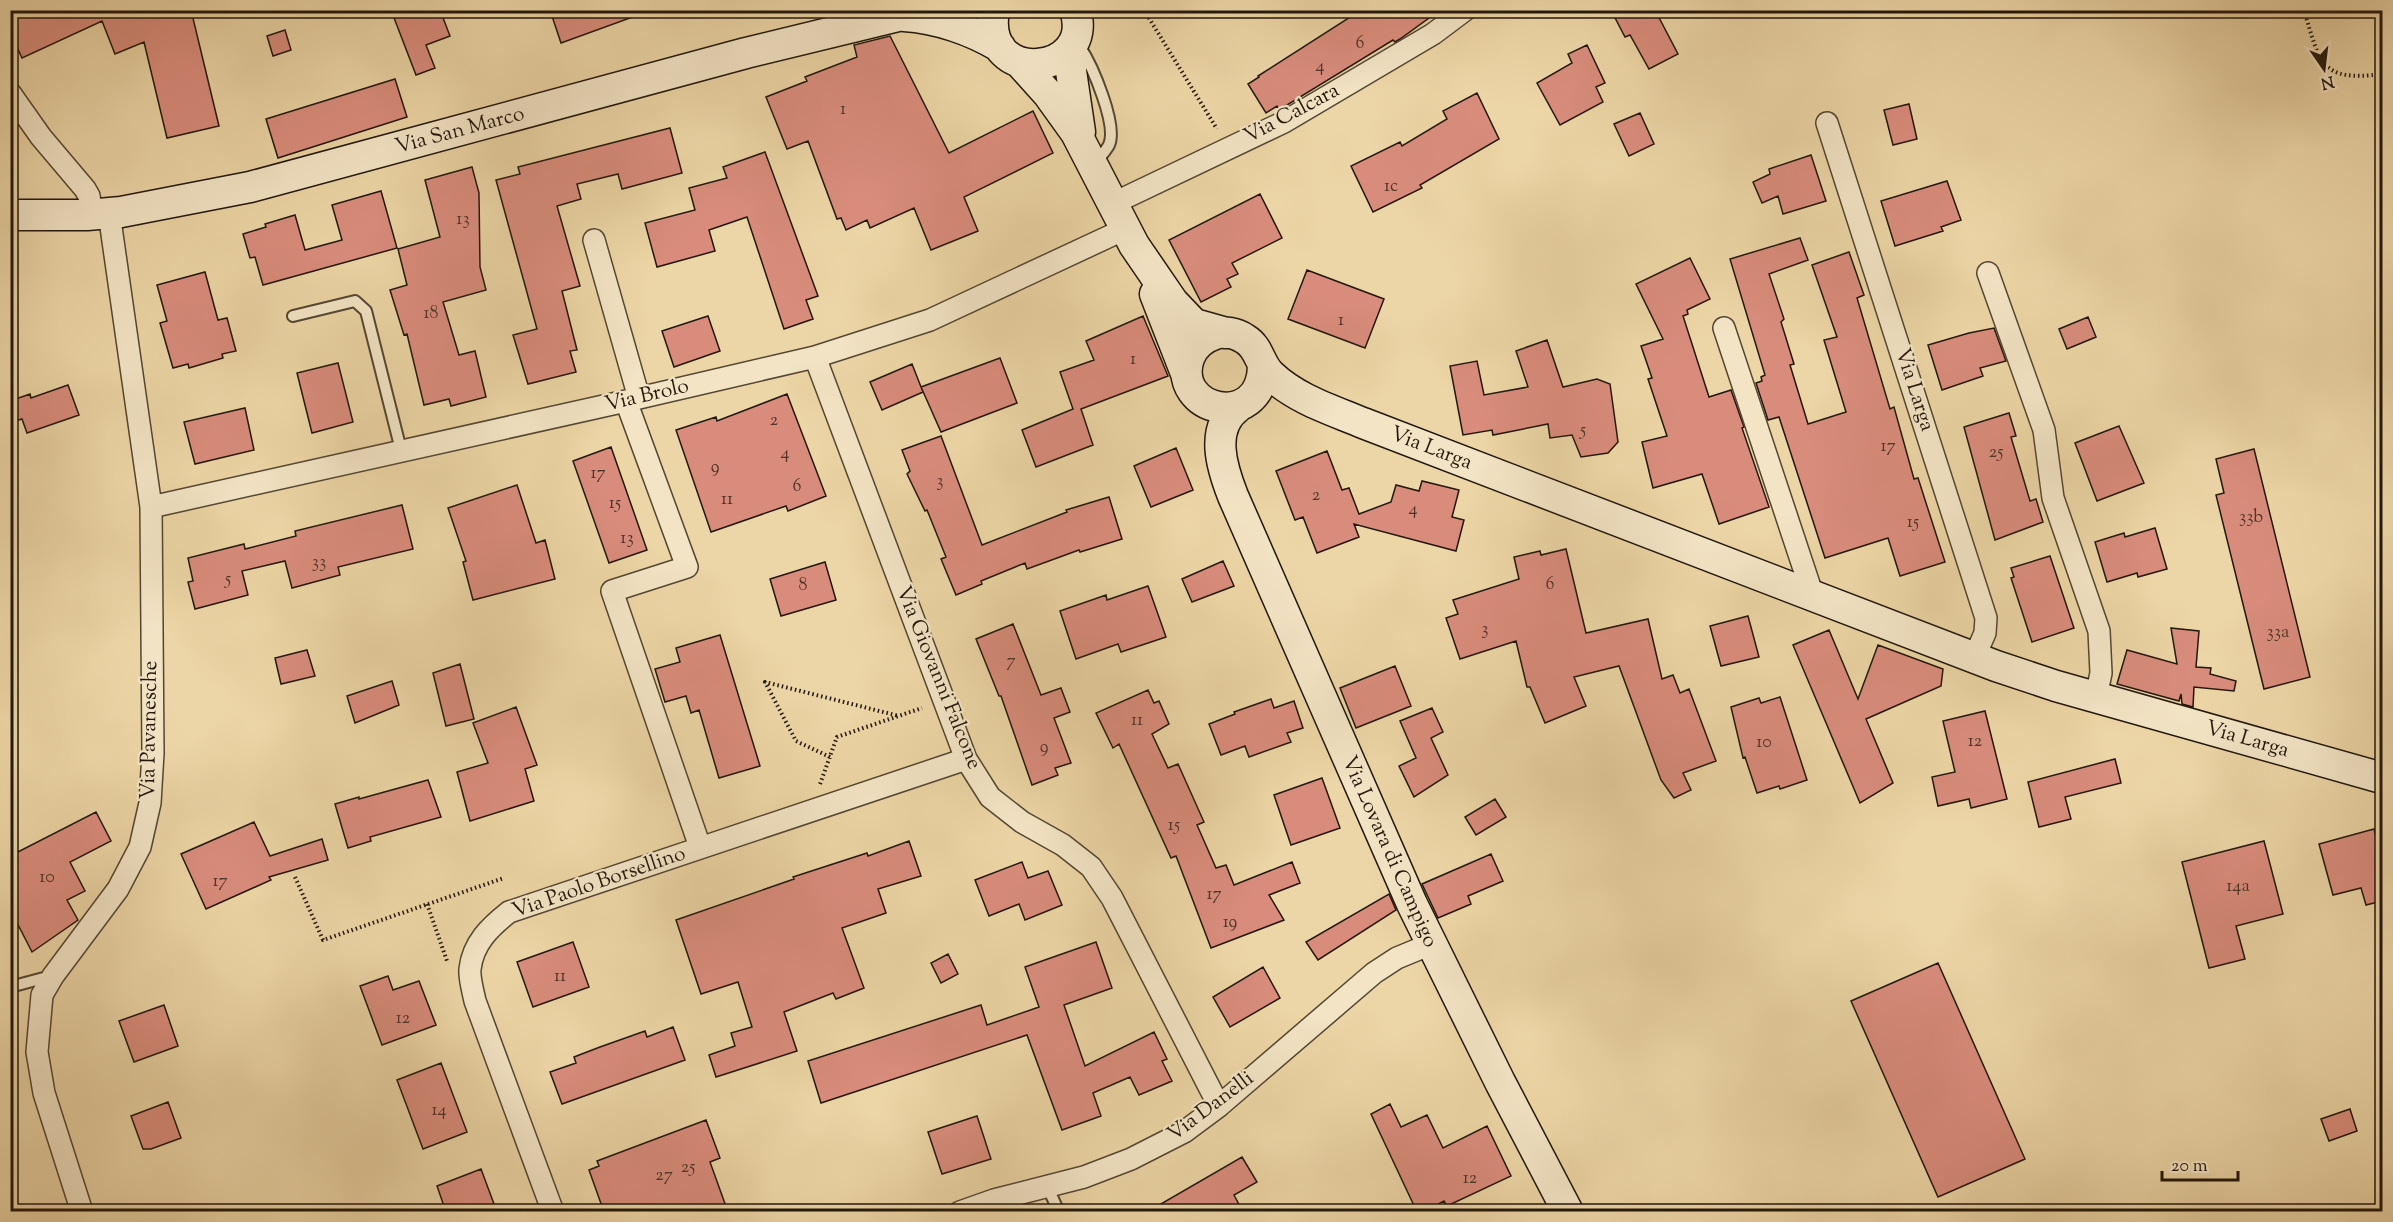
<svg xmlns="http://www.w3.org/2000/svg" width="2393" height="1222" viewBox="0 0 2393 1222" font-family="'Sorts Mill Goudy',serif">
  <style>
    .building { fill: #d98c7c; stroke: #22170c; stroke-width: 1.5 }
    .lines { fill: none; stroke-linecap: round; stroke-linejoin: round }
    .lane-casing { stroke: #544632; stroke-width: 14 }
    .street-casing { stroke: #544632; stroke-width: 24 }
    .secondary-casing { stroke: #22170c; stroke-width: 33 }
    .path { stroke: #22170c; stroke-width: 4; stroke-dasharray: 1.5 3; stroke-linecap: butt }
    .lane { stroke: #f3e4c5; stroke-width: 10 }
    .street { stroke: #f3e4c5; stroke-width: 21 }
    .secondary { stroke: #f3e4c5; stroke-width: 30 }
    .labels { text-anchor: middle; dominant-baseline: central; stroke-width: 4.5; stroke-linejoin: round; paint-order: stroke }
    .number-label { font-size: 18px; fill: #503428 }
    .street-label { font-size: 21px; fill: #22170c; stroke: #f3e4c5 }
  </style>
  <rect width="100%" height="100%" fill="#ecd5a6"/>
  <filter id="stains"><feTurbulence type="fractalNoise" baseFrequency=".00333" numOctaves="4"/><feColorMatrix values="0 0 0 0 .2 0 0 0 0 .09 0 0 0 0 .02 0 0 0 .5 -.17"/></filter>
  <radialGradient id="worn" r=".72"><stop offset=".6" stop-color="#630" stop-opacity="0"/><stop offset="1" stop-color="#630" stop-opacity=".3"/></radialGradient>
  <path class="building" d="M22,10H191L219,126L167,138L144,42L115,54L102,21L22,58L10,32V16Z
    M391,10H440L450,36L426,45L435,68L416,75Z
    M550,10H641V14L561,43Z
    M1361,10H1440L1400,39L1395,42L1393,40L1279,110L1277,106L1266,113L1248,84L1259,77L1258,76Z
    M1611,10H1655L1678,54L1649,69L1630,35L1625,37Z
    M285,30L291,50L273,56L267,36Z
    M890,36L949,153L1033,111L1053,153L964,197L978,231L931,250L914,208L870,228L867,220L846,230L841,218L837,219L808,141L787,149L766,97L807,81L805,77L857,57L854,45Z
    M1587,45L1605,83L1596,87L1603,102L1560,125L1537,83L1572,63L1568,54Z
    M395,79L407,117L278,158L266,119Z
    M1477,93L1499,139L1420,185L1422,188L1373,212L1351,166L1400,142L1402,146L1447,119L1443,111Z
    M1909,104L1917,139L1893,145L1884,110Z
    M1640,113L1654,144L1629,156L1614,124Z
    M670,128L682,173L622,189L618,174L577,184L581,199L557,206L580,286L562,291L577,350L570,351L576,372L528,384L513,335L537,329L496,180L520,174L518,167Z
    M765,152L818,296L806,300L813,319L784,329L747,217L709,230L715,251L657,267L645,223L695,210L689,188L727,178L723,167Z
    M1811,155L1826,201L1783,214L1778,196L1762,203L1753,182L1770,174L1769,169Z
    M472,167L479,193L480,267L486,290L443,302L459,355L475,351L486,397L451,406L449,399L424,405L407,334L404,335L390,290L407,285L398,249L440,237L425,180Z
    M1947,181L1961,220L1941,227L1943,231L1895,246L1881,201Z
    M381,191L397,248L263,285L255,257L250,258L243,234L266,227L265,224L295,215L305,250L342,240L332,205Z
    M1260,194L1282,238L1232,263L1238,274L1227,279L1231,287L1201,302L1169,240Z
    M1800,238L1808,260L1769,274L1784,319L1781,322L1794,364L1790,365L1808,424L1846,412L1824,340L1837,337L1812,265L1849,252L1864,295L1857,298L1890,409L1894,407L1914,479L1918,478L1945,562L1900,576L1888,538L1825,558L1779,417L1768,420L1756,383L1762,381L1761,377L1765,375L1730,259Z
    M1690,258L1710,299L1687,310L1688,314L1683,316L1709,397L1731,390L1744,427L1742,428L1769,507L1719,524L1702,474L1653,488L1642,442L1667,436L1648,379L1652,378L1641,346L1663,339L1636,284Z
    M1307,270L1384,299L1365,348L1288,319Z
    M205,272L218,320L227,318L236,351L222,354L223,358L189,368L188,364L173,368L160,323L167,321L157,285Z
    M708,316L720,351L674,367L662,331Z
    M1143,316L1168,376L1081,409L1093,445L1036,467L1022,430L1073,409L1060,372L1094,360L1086,341Z
    M2088,317L2096,337L2067,349L2059,329Z
    M1994,328L2006,361L1980,368L1983,376L1942,390L1928,345L1969,333Z
    M1547,340L1563,387L1597,379L1610,384L1618,442L1608,453L1581,457L1572,435L1550,438L1548,424L1493,435L1492,430L1463,435L1450,366L1477,361L1484,395L1528,387L1516,351Z
    M1000,358L1017,403L941,432L921,387Z
    M338,363L353,422L312,433L297,373Z
    M912,364L923,392L882,410L870,382Z
    M68,385L79,415L27,433L22,419L15,421L10,401L30,394L31,398Z
    M787,394L826,496L788,511L786,506L711,532L676,430L716,417L717,421Z
    M245,408L254,450L195,464L184,422Z
    M2009,413L2016,436L2011,437L2030,501L2036,499L2043,522L1995,540L1964,427Z
    M2119,426L2144,483L2097,501L2075,443Z
    M941,436L982,545L1067,512L1066,510L1109,497L1122,539L1080,552L1079,550L1027,569L1025,563L981,581L982,584L956,595L941,559L946,557L927,510L925,511L907,474L910,471L902,450Z
    M611,447L647,550L609,563L573,461Z
    M1176,448L1193,490L1151,507L1134,466Z
    M2254,449L2310,677L2264,689L2216,495L2224,493L2216,459Z
    M1327,451L1342,490L1349,488L1359,514L1391,502L1396,485L1419,491L1422,481L1459,490L1452,517L1464,520L1456,551L1354,524L1359,537L1317,553L1303,517L1295,520L1276,471Z
    M517,485L536,543L545,540L555,579L473,600L463,562L466,561L448,508Z
    M402,505L413,549L338,567L340,575L292,588L285,561L242,571L248,595L195,609L188,582L193,581L188,558L244,544L245,549L296,536L295,531Z
    M2155,528L2167,569L2138,577L2137,573L2107,582L2095,542L2124,533L2125,537Z
    M1566,549L1586,633L1648,619L1662,679L1673,675L1680,693L1689,689L1716,761L1683,773L1691,790L1674,798L1661,780L1619,666L1574,677L1586,706L1545,723L1530,687H1527L1516,641L1460,659L1446,618L1458,614L1453,600L1519,579L1514,557L1540,551L1541,555Z
    M2050,556L2074,628L2032,642L2011,578L2014,577L2011,568Z
    M1223,561L1234,586L1192,602L1182,579Z
    M825,562L836,600L781,616L770,579Z
    M1148,586L1166,637L1121,652L1118,644L1076,659L1060,611L1106,595L1107,600Z
    M1748,616L1759,657L1721,666L1710,626Z
    M1013,624L1041,695L1061,688L1070,712L1054,718L1071,763L1055,768L1058,775L1032,785L1001,696H999L976,639Z
    M2171,628L2199,631L2196,667L2211,668L2210,674L2236,681L2234,691L2194,687L2193,707L2182,704L2181,694L2179,701L2117,684L2127,650L2177,664Z
    M1829,630L1858,699L1878,645L1943,669L1941,686L1866,719L1893,783L1860,803L1793,645Z
    M720,635L760,766L719,778L699,710L691,713L686,696L665,702L655,669L680,662L676,648Z
    M307,650L315,676L281,684L275,658Z
    M460,664L474,719L446,726L433,673Z
    M1395,666L1411,706L1356,728L1340,688Z
    M392,681L399,705L355,723L347,696Z
    M1148,690L1154,703L1159,701L1169,724L1152,734L1168,768L1178,764L1204,822L1197,825L1216,868L1226,865L1234,885L1292,862L1300,883L1269,895L1284,920L1211,948L1176,856L1171,858L1119,744L1113,748L1096,713Z
    M1780,697L1807,780L1780,789L1779,786L1757,793L1745,757L1743,758L1731,707L1759,698L1761,703Z
    M1271,699L1274,708L1294,701L1303,728L1287,733L1291,742L1249,757L1245,746L1221,755L1209,724L1235,714L1234,712Z
    M516,707L537,765L525,769L534,801L470,821L457,772L488,763L473,723Z
    M1432,708L1443,732L1431,738L1448,775L1414,797L1399,766L1416,758L1400,721Z
    M1985,711L2007,799L1971,808L1969,799L1938,806L1932,777L1955,772L1943,721Z
    M2115,759L2121,783L2065,797L2071,819L2039,827L2028,782Z
    M1322,778L1340,828L1291,845L1274,795Z
    M428,780L441,817L370,837L371,841L348,848L335,804L359,797V799Z
    M1495,799L1506,817L1476,835L1465,817Z
    M96,812L111,841L70,862L85,891L67,900L78,920L32,952L10,909V856Z
    M254,822L270,856L322,839L328,860L269,877L271,880L206,909L181,854Z
    M2374,829L2382,861V901L2366,905L2361,888L2333,895L2319,844Z
    M909,841L921,876L878,889L886,913L842,928L864,988L836,999L833,993L784,1012L797,1051L716,1077L709,1055L735,1046L731,1033L752,1027L738,982L701,994L676,920L794,879L793,877L867,853L868,856Z
    M2264,841L2283,914L2236,926L2245,959L2209,968L2182,862Z
    M1491,854L1503,881L1468,896L1471,904L1438,918L1422,884Z
    M1022,862L1028,878L1048,871L1062,905L1025,920L1019,904L989,916L975,880Z
    M1389,894L1396,910L1318,960L1306,942Z
    M573,942L589,987L533,1007L517,962Z
    M1096,942L1112,988L1064,1005L1085,1066L1154,1032L1167,1059L1162,1061L1172,1081L1139,1095L1130,1077L1093,1093L1101,1116L1062,1130L1027,1035L821,1103L808,1061L981,1005L987,1025L1039,1007L1025,967Z
    M948,954L958,974L941,983L931,963Z
    M1938,963L2025,1159L1938,1197L1851,1001Z
    M1263,967L1280,998L1230,1027L1213,997Z
    M388,976L393,990L419,981L436,1025L382,1045L360,986Z
    M164,1005L178,1046L134,1062L119,1021Z
    M673,1027L685,1060L562,1104L550,1072L576,1063L574,1057L600,1047L645,1031L647,1037Z
    M441,1063L467,1132L423,1149L397,1080Z
    M168,1102L181,1138L151,1149H143L131,1116Z
    M1390,1104L1401,1127L1427,1115L1443,1148L1487,1126L1511,1176L1447,1206L1444,1201L1423,1212H1417L1371,1114Z
    M2350,1109L2357,1131L2329,1141L2321,1119Z
    M977,1116L991,1159L942,1174L928,1132Z
    M706,1120L720,1158L710,1162L728,1212H604L589,1170L599,1166L597,1161Z
    M1242,1157L1257,1182L1234,1195L1243,1212H1147Z
    M481,1169L497,1212H446L437,1186Z"/>
  <g class="lines">
    <g class="lane-casing">
      <path id="lane" d="M1080,47C1092,65 1118,125 1109,145C1105,152 1099,158 1095,164
        M293,316L355,301L366,311L401,450
        M10,987L51,976
        M1047,1186L1059,1212"/>
    </g>
    <g class="street-casing">
      <path id="street" d="M10,93L41,137L85,189L89,196L92,215
        M1827,123L1986,618L1985,633L1974,658
        M1112,204L1284,122L1433,34L1465,10
        M594,240L639,398
        M1988,273L2044,430L2053,498L2099,631L2101,673L2096,697
        M1724,328L1813,596
        M815,357L966,759L990,797L1022,822L1063,845L1091,867L1112,898L1219,1106
        M626,401L687,567L612,591L700,847
        M151,507L626,401L815,357L930,320L1125,229
        M82,1212L44,1093L37,1052L42,995L53,976L118,889L140,847L150,803L153,753L151,507L109,213
        M553,1212L475,1001C473,991 469,978 470,969C473,943 490,927 509,912L966,759
        M960,1212L994,1200L1084,1177L1131,1159L1184,1132L1219,1106L1374,973L1397,958L1431,944"/>
    </g>
    <g class="secondary-casing">
      <path id="secondary" d="M994,10C980,89 1097,75 1075,10
        M904,16C937,18 972,30 1000,47
        M1072,45L1071,71L1080,132
        M1021,64L1048,94L1076,133L1134,245L1173,302L1194,324L1226,333
        M10,215H87L121,212L250,187L746,53L923,10
        M1155,294L1187,376
        M1263,366C1262,432 1171,412 1189,358C1193,347 1203,338 1215,334C1225,331 1236,333 1245,339C1260,348 1259,364 1271,375C1296,399 1332,410 1363,423L1996,666L2056,686L2382,778
        M1238,407C1209,428 1222,468 1233,496L1412,904L1500,1082L1568,1212"/>
    </g>
    <path class="path" d="M1144,10L1217,129
      M2304,10C2320,63 2320,82 2382,74
      M830,757L796,741L765,682L899,716
      M820,784L837,737L922,708
      M295,877L323,940L504,878
      M427,904L447,961"/>
    <use href="#lane" class="lane"/>
    <use href="#street" class="street"/>
    <use href="#secondary" class="secondary"/>
  </g>
  <g class="labels">
    <g class="number-label">
      <text x="1360" y="44">6</text>
      <text x="1320" y="67">4</text>
      <text x="843" y="110">1</text>
      <text x="1391" y="187">1c</text>
      <text x="463" y="220">13</text>
      <text x="431" y="314">18</text>
      <text x="1341" y="321">1</text>
      <text x="1133" y="360">1</text>
      <text x="774" y="421">2</text>
      <text x="1583" y="431">5</text>
      <text x="1888" y="447">17</text>
      <text x="1996" y="453">25</text>
      <text x="785" y="454">4</text>
      <text x="715" y="468">9</text>
      <text x="598" y="474">17</text>
      <text x="940" y="482">3</text>
      <text x="797" y="487">6</text>
      <text x="1316" y="496">2</text>
      <text x="727" y="500">11</text>
      <text x="615" y="504">15</text>
      <text x="1413" y="510">4</text>
      <text x="2251" y="518">33b</text>
      <text x="1913" y="523">15</text>
      <text x="627" y="539">13</text>
      <text x="319" y="563">33</text>
      <text x="228" y="580">5</text>
      <text x="1550" y="585">6</text>
      <text x="803" y="586">8</text>
      <text x="1485" y="630">3</text>
      <text x="2278" y="633">33a</text>
      <text x="1011" y="662">7</text>
      <text x="1137" y="721">11</text>
      <text x="1975" y="742">12</text>
      <text x="1764" y="743">10</text>
      <text x="1044" y="748">9</text>
      <text x="1174" y="826">15</text>
      <text x="47" y="878">10</text>
      <text x="220" y="882">17</text>
      <text x="2238" y="887">14a</text>
      <text x="1214" y="895">17</text>
      <text x="1230" y="923">19</text>
      <text x="560" y="977">11</text>
      <text x="403" y="1019">12</text>
      <text x="439" y="1111">14</text>
      <text x="688" y="1168">25</text>
      <text x="664" y="1176">27</text>
      <text x="1470" y="1179">12</text>
    </g>
    <g class="street-label">
      <text transform="translate(1292 114) rotate(-28)">Via Calcara</text>
      <text transform="translate(460 131) rotate(-15)">Via San Marco</text>
      <text transform="translate(1914 390) rotate(72)">Via Larga</text>
      <text transform="translate(647 396) rotate(-13)">Via Brolo</text>
      <text transform="translate(1431 449) rotate(21)">Via Larga</text>
      <text transform="translate(938 678) rotate(68)">Via Giovanni Falcone</text>
      <text transform="translate(150 730) rotate(-89)">Via Pavanesche</text>
      <text transform="translate(2247 740) rotate(16)">Via Larga</text>
      <text transform="translate(1389 852) rotate(66)">Via Lovara di Campigo</text>
      <text transform="translate(599 883) rotate(-19)">Via Paolo Borsellino</text>
      <text transform="translate(1211 1107) rotate(-37)">Via Danelli</text>
    </g>
  </g>
  <rect width="2393" height="1222" fill="none" stroke="#ecd5a6" stroke-width="36"/>
  <rect x="12" y="12" width="2369" height="1198" fill="none" stroke="#22170c" stroke-width="3"/>
  <rect x="18" y="18" width="2357" height="1186" fill="none" stroke="#22170c" stroke-width="1.5"/>
  <g transform="translate(2324 69) rotate(166)" stroke="#f3e4c5" stroke-width="4.5" paint-order="stroke">
  <path d="M0-4.5L10 22L0 15L-10 22Z" fill="#22170c"/>
  <text y="-9" font-size="16" font-weight="bold" text-anchor="middle" fill="#22170c">N</text>
  </g>
  <path d="M2162 1171v9h76v-9" fill="none" stroke="#22170c" stroke-width="3"/>
  <text x="2171" y="1171" font-size="18" fill="#22170c" stroke="#f3e4c5" stroke-width="4.5" paint-order="stroke">20 m</text>
  <rect width="100%" height="100%" filter="url(#stains)"/>
  <rect width="100%" height="100%" fill="url(#worn)"/>
</svg>
